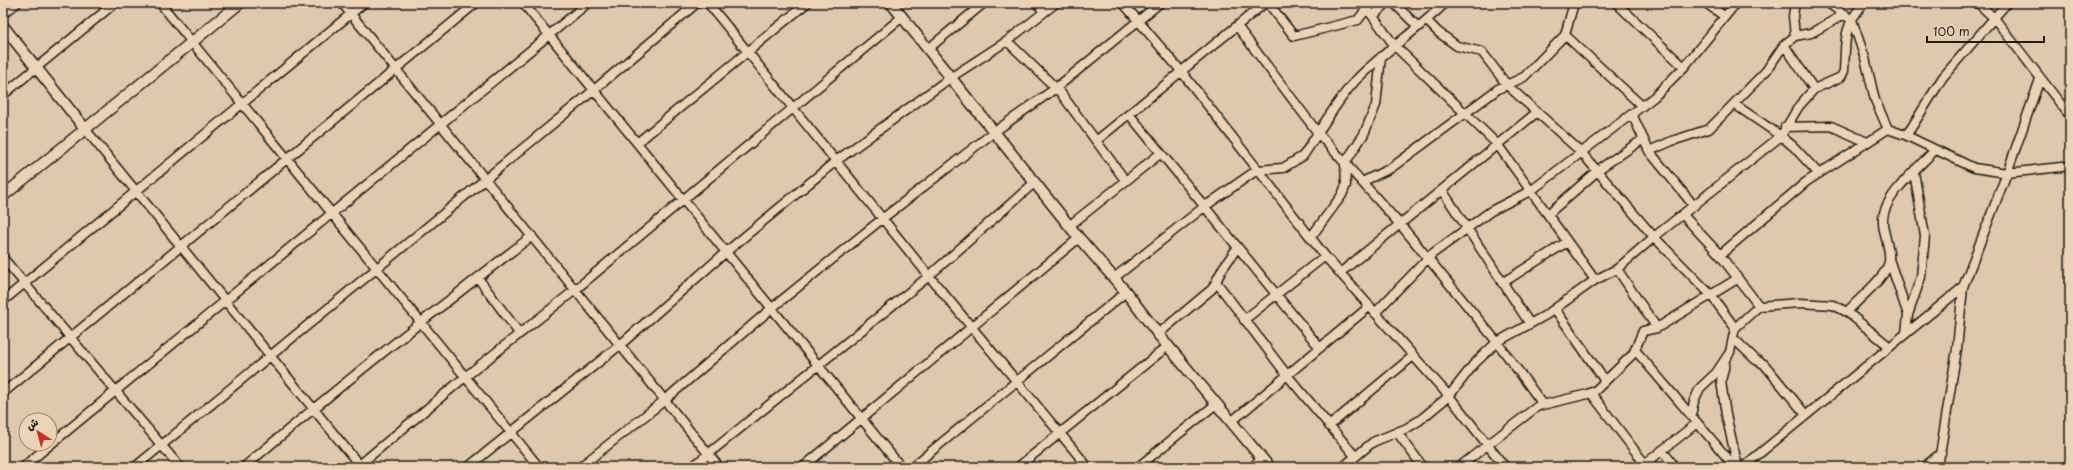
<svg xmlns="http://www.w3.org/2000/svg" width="2073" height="470" viewBox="0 0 2073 470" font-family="'Playpen Sans','Playpen Sans Arabic',sans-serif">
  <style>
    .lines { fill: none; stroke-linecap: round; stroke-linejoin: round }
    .minor-casing { stroke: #1c1c1c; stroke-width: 11 }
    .tertiary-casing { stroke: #1c1c1c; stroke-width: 13 }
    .minor { stroke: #edd3b5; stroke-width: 8 }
    .tertiary { stroke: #edd3b5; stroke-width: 10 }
  </style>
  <rect width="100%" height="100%" fill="#e0c8ac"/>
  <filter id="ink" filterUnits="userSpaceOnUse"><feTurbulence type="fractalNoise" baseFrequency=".025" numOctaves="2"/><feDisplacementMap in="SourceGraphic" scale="8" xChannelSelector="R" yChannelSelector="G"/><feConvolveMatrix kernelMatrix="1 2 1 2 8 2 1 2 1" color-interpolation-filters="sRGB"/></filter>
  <g filter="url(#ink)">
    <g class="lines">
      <g class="minor-casing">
        <path id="minor" d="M160,3L539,467
          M342,3L719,467
          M523,3L901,467
          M708,3L929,276L1088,467
          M1037,3L1044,12
          M1123,3L1181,71L1325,256L1449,396L1505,467
          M1268,3L1294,36L1358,20L1364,12
          M1363,3L1394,45L1497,144L1595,280
          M1394,3L1418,27
          M1616,3L1684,67
          M1706,3L1724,16
          M1828,3L1852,20L1865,58L1875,100L1888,129
          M1978,3L1995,19L2070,116
          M3,14L17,3
          M1373,16L1387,3
          M1427,21L1438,32L1457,46L1482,52L1507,85L1581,152L1654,237L1711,295L1735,328
          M1237,26L1318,133L1404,229L1497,342L1542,403
          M1565,35L1642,106
          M1795,36L1793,16L1795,3
          M1007,41L1060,92L1125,180
          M1784,45L1814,89
          M928,49L984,3
          M3,95L115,3
          M1734,104L1781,136L1794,147L1819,174
          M1129,114L1320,348
          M1632,114L1649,151L1694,206
          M1785,127L1831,126L1867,142
          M86,130L361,467
          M1905,135L1910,130L1943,77L2007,3
          M1096,141L1265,3
          M637,143L807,3
          M1649,151L1672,141L1709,129L1766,71L1784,45L1795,36L1811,33L1845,14
          M1362,182L1391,168L1498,89L1524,77L1565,35L1574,3
          M1442,190L1530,324
          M1548,214L1602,167L1642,140
          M1683,215L1720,255L1759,306
          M1069,226L1161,153
          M1311,237L1342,195L1346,185L1345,163L1364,134L1376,105L1381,57
          M1720,255L1806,182L1888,129L1905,135L1974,168L2007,173L2070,166
          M3,258L180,467
          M1890,262L1908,315L1906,333
          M1617,269L1657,328
          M1340,273L1536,113
          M478,278L519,333
          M1114,278L1204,207L1257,170L1283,168L1303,156C1319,132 1336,102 1355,81C1383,52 1417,31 1445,3
          M1217,283L1287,375L1355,456
          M1502,283L1567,242
          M3,301L364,3
          M1555,309L1605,381
          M1847,312C1858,299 1888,276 1889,261C1891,248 1883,235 1883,222C1881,198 1919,167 1935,150
          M1375,313L1432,254L1491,211L1532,190L1654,97L1684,67L1736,3
          M1908,315L1921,277L1925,236L1914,172
          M1244,320L1325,256
          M1158,334L1212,289L1223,268L1237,248
          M1734,339L1756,360L1764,364L1806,415
          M1636,351L1735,467
          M1725,364L1721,381L1726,415L1738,467
          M3,393L476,3
          M1591,393L1645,464
          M1691,416L1694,401L1700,388L1716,373L1730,352L1735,328L1759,306L1799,303L1833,305L1847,312L1890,347
          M1231,422L1370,306
          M1329,426L1413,356
          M1397,432L1423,467
          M1662,450L1675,467
          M23,467L588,3
          M135,467L594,90L697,3
          M244,467C338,387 434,311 532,236
          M357,467L465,377L575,290L902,17
          M468,467L620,345L726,252L836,161L950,78L1007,41L1056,3
          M580,467L665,400L772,308L882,219L994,132L1056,88L1160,3
          M692,467L929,276L1034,183
          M803,467L1079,238
          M912,467L1126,292
          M1018,467L1168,346
          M1138,467L1216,404
          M1252,467L1262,459
          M1343,467L1373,442L1407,428L1420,420L1449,396L1474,364L1497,342L1546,315L1595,280L1617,269L1654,237L1781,136L1799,106L1814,89L1841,77L1844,71C1846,40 1842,28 1864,3
          M1459,467L1538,406L1588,394L1596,390L1633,354L1643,331L1657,328L1737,279
          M1641,467L1697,423
          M1743,467L1963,287
          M1924,467L1941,453
          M1938,467L1957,349L1963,287L2007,173L2040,79"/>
      </g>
      <g class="tertiary-casing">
        <path id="tertiary" d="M891,3L1079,238L1126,292L1158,334L1269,467
          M3,26L86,130
          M3,196L240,3"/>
      </g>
      <use href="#minor" class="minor"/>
      <use href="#tertiary" class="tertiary"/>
    </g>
  </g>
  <rect width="2073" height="470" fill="none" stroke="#edd3b5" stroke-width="16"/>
  <rect x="8" y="8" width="2057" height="454" fill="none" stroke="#1c1c1c" stroke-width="1.5" filter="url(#ink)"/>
  <g transform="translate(38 432) rotate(324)"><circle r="19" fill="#edd3b5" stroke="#998a78"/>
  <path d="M0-3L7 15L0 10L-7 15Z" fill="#c8321e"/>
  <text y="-6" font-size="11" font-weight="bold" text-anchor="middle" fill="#1c1c1c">ش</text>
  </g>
  <path d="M1927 36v6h117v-6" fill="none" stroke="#1c1c1c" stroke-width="2"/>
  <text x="1933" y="36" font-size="12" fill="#1c1c1c" stroke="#edd3b5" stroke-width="3" paint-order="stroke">100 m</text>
</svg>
